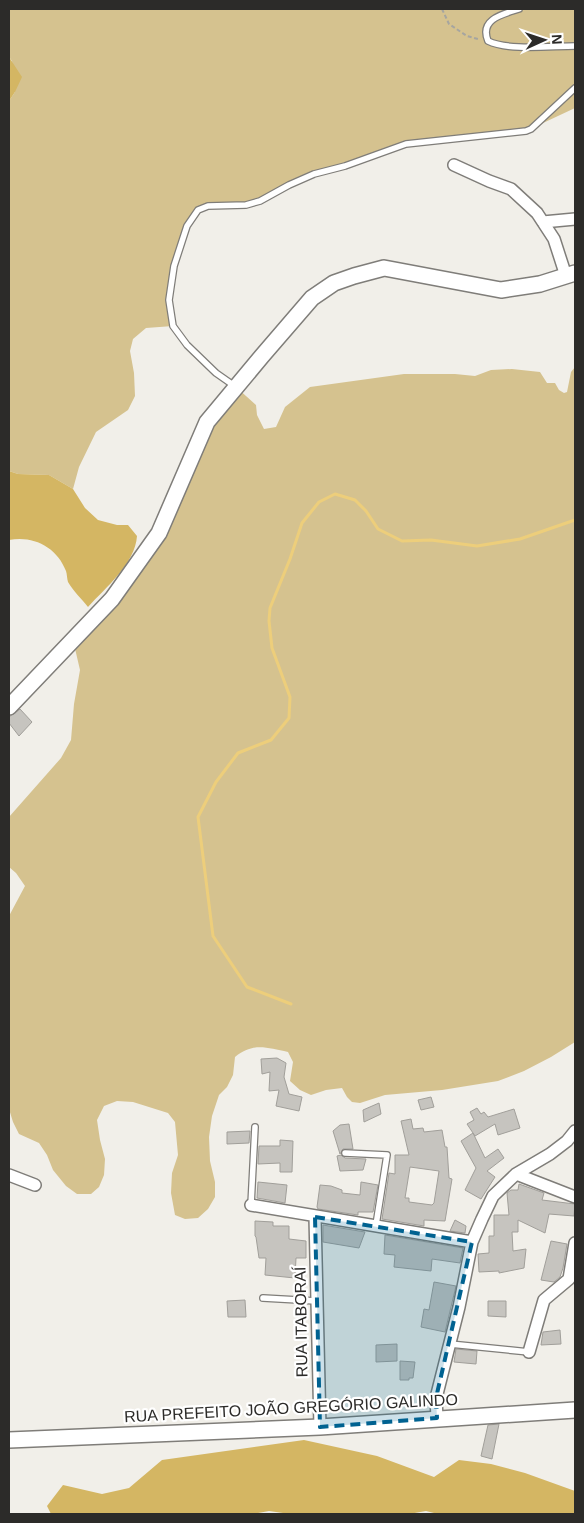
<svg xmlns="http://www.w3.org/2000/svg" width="584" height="1523" viewBox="0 0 584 1523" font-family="Helvetica,sans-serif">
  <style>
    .green { fill: #d5c28f }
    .forest { fill: #d4b663 }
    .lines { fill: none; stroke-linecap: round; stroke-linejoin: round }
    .stream { stroke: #edce7b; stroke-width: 3 }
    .building { fill: #c6c4bf; stroke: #a19f9a; fill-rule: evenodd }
    .lane-casing { stroke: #7f7d79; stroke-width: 8 }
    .street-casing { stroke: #7f7d79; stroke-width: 14 }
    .secondary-casing { stroke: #7f7d79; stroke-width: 18 }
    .path { stroke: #a6a5a0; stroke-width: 2; stroke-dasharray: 4 2.5; stroke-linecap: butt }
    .lane { stroke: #fff; stroke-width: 5.5 }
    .street { stroke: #fff; stroke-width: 11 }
    .secondary { stroke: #fff; stroke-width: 15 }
    .marked { fill: #006291; fill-opacity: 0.2; stroke: #006291; stroke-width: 4; stroke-dasharray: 10 6; stroke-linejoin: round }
    .labels { text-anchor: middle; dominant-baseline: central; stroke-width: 4.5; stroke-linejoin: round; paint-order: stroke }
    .street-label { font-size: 16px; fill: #2c2b29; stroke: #fff }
  </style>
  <rect width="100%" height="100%" fill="#f1efe9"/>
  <path class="green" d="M9,9H575V108L526,131L406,144L314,174L260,201L226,205L198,210L187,226L174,266L169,300L173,326L146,328L133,339L130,351L134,373L135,396L128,410L96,432L79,467L73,489L49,475L18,474L9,471V101L15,92L12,61L9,57Z
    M575,367V1042L551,1057L524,1071L498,1081L442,1090L385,1095L360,1103L352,1102L347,1097L342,1088L326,1090L311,1095L300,1090L290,1081L293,1062L288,1052C267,1048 253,1042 235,1057L233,1075L227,1087L219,1095L212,1116L209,1137L210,1161L215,1182V1197L208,1209L198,1218L185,1219L175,1215L171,1193L172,1173L178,1155L175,1122L168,1113L133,1102L117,1101L104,1106L97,1120L100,1140L105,1159L104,1175L99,1187L91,1194H77L66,1186L53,1170L47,1155L39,1143L19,1134L13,1122L9,1109V916L25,886L16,873L9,867V817L61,758L71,740L74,704L80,670L73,640L159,533L182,480L236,387L256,405L257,415L264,429L276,427L285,407L310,387L404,374H455L475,376L491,370L512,369L540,372L547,383H555L559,390L564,393L567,392L571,372Z"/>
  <path class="forest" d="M9,57L22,77L15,92L9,101Z
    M9,471L18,474L49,475L73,489L85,508L98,520L117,525H128L137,536C135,564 106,587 88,607C82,599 73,591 68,582C67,579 67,574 66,571C57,547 33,535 9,540Z
    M304,1440L377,1456L434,1477L459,1460L491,1464L525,1473L575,1491V1514H438L426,1511L409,1514H290L269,1511L253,1514H51L47,1506L63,1485L102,1494L129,1488L162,1460Z"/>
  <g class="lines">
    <path class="stream" d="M291,1004L247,987L213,936L198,817L216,782L238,753L271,740L289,718L290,697L272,648L269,621L270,608L290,559L302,523L319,502L335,494L355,500L366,511L378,529L402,541L431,540L477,546L520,539L575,520"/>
  </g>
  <path class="building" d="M20,709L32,722L19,736L9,723V717Z
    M277,1058L286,1063L284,1077L289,1094L302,1097L299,1111L276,1106L279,1090L269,1091L270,1072L262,1074L261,1059Z
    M431,1097L434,1107L421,1110L418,1100Z
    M379,1103L381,1114L364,1122L363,1110Z
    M477,1108L481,1114L484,1112L488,1117L514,1109L520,1128L498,1135L495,1124L475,1136L467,1124L474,1120L470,1112Z
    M411,1119L413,1129L423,1128L424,1132L442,1130L445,1147H447L449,1178L452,1179L445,1221L424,1220V1226L382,1219L389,1173L395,1174V1155H409L401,1121ZM410,1167L439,1171L434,1203L432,1205L409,1202V1198H405Z
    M349,1124L353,1149H343L340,1154L333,1131L340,1125Z
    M250,1131L249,1143L227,1144V1132Z
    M473,1133L485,1158L498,1149L504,1158L487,1171L495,1177L481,1199L465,1190L476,1168L461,1141Z
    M280,1140L293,1141L292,1172H280V1163L258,1164L259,1146H280Z
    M341,1155L345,1158L366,1159L363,1170L340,1171L337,1156Z
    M258,1182L287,1185L285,1203L257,1198Z
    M361,1182L378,1185L373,1212H358V1215L318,1209L317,1207L320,1185L331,1186L342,1190V1193L360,1195Z
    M519,1184L544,1193L542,1200L575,1204L574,1216L549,1214L545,1233L518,1220V1232H512L513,1251L526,1249L524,1268L499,1273V1271L479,1272L478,1254L489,1253V1236H494V1215H509L507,1193L511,1190H518Z
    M455,1220L466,1226L465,1233L450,1231Z
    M255,1221L273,1222V1226H289V1239L306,1241V1258H296L295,1278L265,1275L266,1258H259L256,1237L255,1236Z
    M323,1225L365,1232L359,1248L323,1242Z
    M385,1235L463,1248L460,1263L432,1259L431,1271L394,1267L395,1255L384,1254Z
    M551,1241L567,1244L563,1268L560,1277L554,1282L541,1280Z
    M434,1282L456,1286L445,1332L421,1327L424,1309L429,1310Z
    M245,1300L246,1317H228L227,1301Z
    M488,1301H506V1317L488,1316Z
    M560,1330L561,1344L541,1345L543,1332Z
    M397,1344V1361L376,1362V1345Z
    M456,1349L477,1351L476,1364L454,1362Z
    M400,1361L415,1362L413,1378H409V1380H400Z
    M499,1424L492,1459L481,1456L488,1425Z"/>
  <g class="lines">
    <g class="lane-casing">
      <path id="lane" d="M519,9C503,14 479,19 488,41C508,51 551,46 575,46
        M236,387L216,373L187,345L173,326L169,300L174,266L187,226L198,210L208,206L246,205L260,201L289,185L314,174L345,166L406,144L526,131L531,129L575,88
        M345,1153L387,1155L376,1225
        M251,1205L255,1127
        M263,1298L316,1301
        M450,1344L529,1352"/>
    </g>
    <g class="street-casing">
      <path id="street" d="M454,165L489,181L511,189L537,213L554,239L566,276
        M543,222L575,219
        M516,1174L575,1197
        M9,1175L35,1185
        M251,1205L472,1242
        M315,1217L320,1427
        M529,1352L544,1300L569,1279L575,1243
        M437,1418L436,1398L459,1307L472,1242L482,1219L493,1196L516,1174L550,1154L567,1141L575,1131"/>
    </g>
    <g class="secondary-casing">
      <path id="secondary" d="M9,707L112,599L159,533L207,422L262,356L312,298L334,283L354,276L384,268L501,290L540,284L575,273
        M9,1440L320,1427L575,1410"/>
    </g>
    <path class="path" d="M442,9L449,24L467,36L478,39"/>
    <use href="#lane" class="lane"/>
    <use href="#street" class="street"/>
    <use href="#secondary" class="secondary"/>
  </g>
  <path class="marked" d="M315,1217L472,1242L436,1398L437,1418L320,1427Z"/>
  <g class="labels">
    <g class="street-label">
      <text transform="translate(301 1322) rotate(-91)">RUA ITABORAÍ</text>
      <text transform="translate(291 1408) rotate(-3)">RUA PREFEITO JOÃO GREGÓRIO GALINDO</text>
    </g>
  </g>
  <rect width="584" height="1523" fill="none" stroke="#2c2b29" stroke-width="20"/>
  <g transform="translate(544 40) rotate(87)" stroke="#ffffff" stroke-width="4" paint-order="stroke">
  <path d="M0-4L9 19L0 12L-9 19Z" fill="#2c2b29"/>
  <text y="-8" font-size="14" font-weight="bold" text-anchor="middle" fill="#2c2b29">N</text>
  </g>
</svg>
